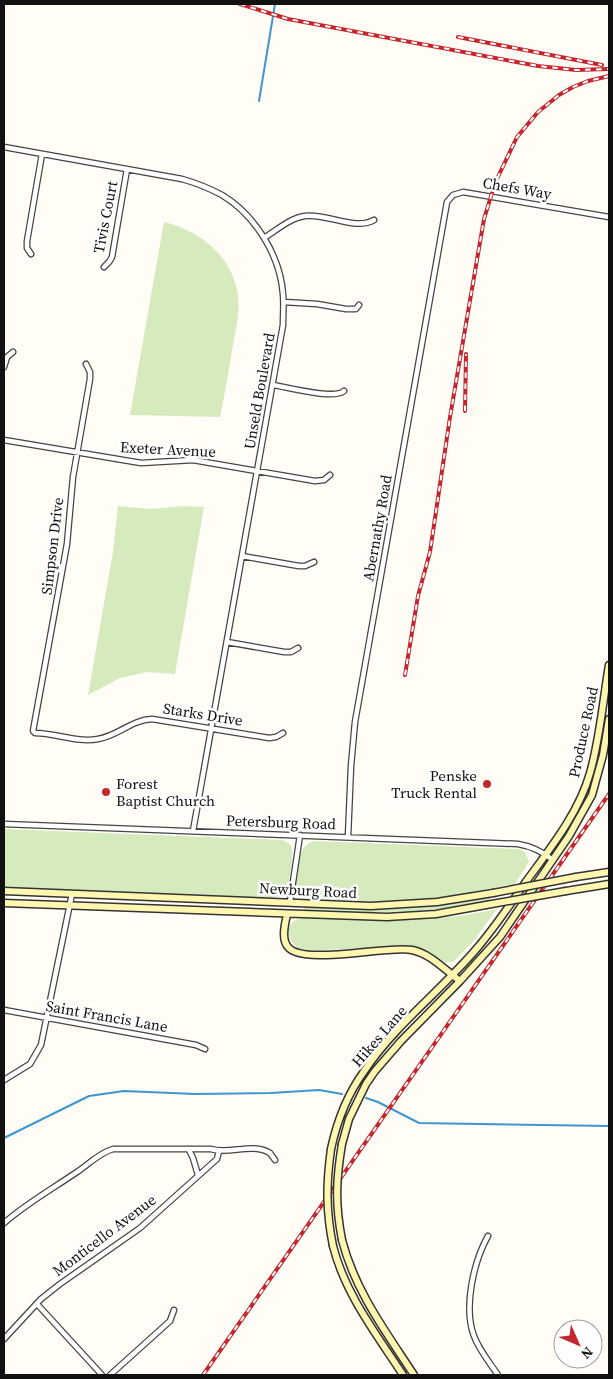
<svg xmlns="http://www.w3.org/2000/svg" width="613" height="1379" viewBox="0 0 613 1379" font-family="'Source Serif 4',serif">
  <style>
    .green { fill: #d5ebbd }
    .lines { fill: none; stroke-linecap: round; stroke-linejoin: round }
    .stream { stroke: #3f96cf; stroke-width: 2 }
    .street-casing { stroke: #444; stroke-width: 7 }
    .secondary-casing { stroke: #333; stroke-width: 9 }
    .street { stroke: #fff; stroke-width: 4.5 }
    .secondary { stroke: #fff6b0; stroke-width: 6 }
    .rail-casing { stroke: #c4262e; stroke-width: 4 }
    .rail { stroke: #fff; stroke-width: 2; stroke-dasharray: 5.5; stroke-linecap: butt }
    .secondary-bridge-casing { stroke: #333; stroke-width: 9; stroke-linecap: butt }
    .secondary-bridge { stroke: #fff6b0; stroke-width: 6 }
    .poi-dot { fill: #c4262e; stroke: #fff; stroke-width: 2 }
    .labels { text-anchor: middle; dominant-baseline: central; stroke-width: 5; stroke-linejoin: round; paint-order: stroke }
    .street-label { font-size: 15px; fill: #111; stroke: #fff }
    .poi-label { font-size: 15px; fill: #111; stroke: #fff; text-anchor: end }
  </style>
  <rect width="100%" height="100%" fill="#fffdf5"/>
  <path class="green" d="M164,222C201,231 232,256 238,295C240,312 236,329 233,345C229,369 225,393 220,417L130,415Z
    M118,506L151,509L183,506L204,507L175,674L148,672L120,678L88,695L113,552Z
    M4,829L283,840L291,845C294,852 290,883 286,890C283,896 278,897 272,898L4,888Z
    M314,841L519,849L525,852L529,862L515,884C484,889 453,897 420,900C384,903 348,901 312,899L303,897L296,886C297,871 296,846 314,841Z
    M489,897L492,900L483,902C423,914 366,913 304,911L305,906L400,908L446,904Z
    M497,909L472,943L453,962H444L427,951L410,946L302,951C290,945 281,926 298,919C310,914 352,919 367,919C394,920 422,920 448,917C465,916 481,912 497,909Z"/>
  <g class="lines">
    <path class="stream" d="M259,101L275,4
      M366,1098L378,1102L419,1123L609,1126
      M4,1138L89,1096L124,1091L195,1094L271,1093L319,1090L342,1094"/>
    <g class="street-casing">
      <path id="street" d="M4,147L182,179C196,183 209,188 222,195C255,215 280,255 283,294C284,304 283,315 283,325L193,831
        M264,238C277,230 290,218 305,216C327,213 355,231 374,220
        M31,254L27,248V241L42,154
        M104,267L109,262L112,257L127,169
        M284,302L317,304L346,309H356L359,305
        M86,364L90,372V379L73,477L67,544L33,731L35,733C56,733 77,743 98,739C118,736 131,720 152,719L269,738L276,737L283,733
        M4,367L7,357L13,352
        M273,385C287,387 334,400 344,391
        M4,440L141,463L193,460L315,481L324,480L330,475
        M242,556L299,566H305L314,562
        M227,642L284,652H291L298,648
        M4,824L518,844C530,846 543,852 553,860
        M348,837L351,766L355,722L447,202L453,195L463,192L609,217
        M290,902L300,835
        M4,1010L196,1045L205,1049
        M4,1080L30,1064L41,1045L72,894
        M189,1150L193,1158L198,1175
        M4,1223C27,1203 52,1189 77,1172C89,1164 99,1153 113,1149H211C229,1155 253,1142 270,1153L275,1160
        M488,1236C474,1261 463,1307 474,1336C479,1350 490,1363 498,1375
        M37,1304L102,1375
        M4,1339L41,1299L60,1284L140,1228L217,1159L219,1151
        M110,1375L170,1321L174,1310"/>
    </g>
    <g class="secondary-casing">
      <path id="secondary" d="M576,877L609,872
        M4,891L371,906L437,902L493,893
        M566,891L609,884
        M4,903L387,917L436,914L486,905
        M287,914C285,924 281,939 288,947C303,966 387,945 412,950C431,954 445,970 460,981
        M342,1144L349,1119L366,1084L375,1071L401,1041L460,981L500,937L569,836L592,795L603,755L609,719
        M331,1149C337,1121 348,1093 365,1070C396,1024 442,990 478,947C495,927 510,905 525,883C549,850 579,813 590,773C600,738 603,700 609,665
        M342,1240C355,1291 386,1332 414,1375
        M333,1246C345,1294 377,1335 403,1375"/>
    </g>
    <use href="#street" class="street"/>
    <use href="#secondary" class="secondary"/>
    <g class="rail-casing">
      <path id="rail" d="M240,4L288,19L538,66L576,70L609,69
        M458,37L602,65
        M465,411L466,354
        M405,675L418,596L430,552L450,417L484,219L495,183L517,137L538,112L559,95L573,87L588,81L609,76
        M203,1375L609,794"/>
    </g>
    <use href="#rail" class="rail"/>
    <g class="secondary-bridge-casing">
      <path id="secondary-bridge" d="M493,893L576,877
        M486,905L566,891
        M331,1149C326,1185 326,1211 333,1246
        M342,1240C335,1204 336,1180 342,1144"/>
    </g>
    <use href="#secondary-bridge" class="secondary-bridge"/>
  </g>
  <g class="poi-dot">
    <circle cx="487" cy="784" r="5"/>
    <circle cx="106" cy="792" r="5"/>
  </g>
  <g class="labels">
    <g class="street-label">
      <text transform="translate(517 188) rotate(10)">Chefs Way</text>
      <text transform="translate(105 217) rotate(-79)">Tivis Court</text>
      <text transform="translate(259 391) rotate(-80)">Unseld Boulevard</text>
      <text transform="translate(168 449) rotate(3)">Exeter Avenue</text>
      <text transform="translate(377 528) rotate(-80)">Abernathy Road</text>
      <text transform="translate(52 546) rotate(-83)">Simpson Drive</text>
      <text transform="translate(203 714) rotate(9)">Starks Drive</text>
      <text transform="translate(583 732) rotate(-78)">Produce Road</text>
      <text transform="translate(281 822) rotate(2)">Petersburg Road</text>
      <text transform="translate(308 890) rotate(3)">Newburg Road</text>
      <text transform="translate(107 1016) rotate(10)">Saint Francis Lane</text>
      <text transform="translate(379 1036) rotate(-49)">Hikes Lane</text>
      <text transform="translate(104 1235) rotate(-37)">Monticello Avenue</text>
    </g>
    <g class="poi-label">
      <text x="477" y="775">Penske<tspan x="477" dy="17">Truck Rental</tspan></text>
      <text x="116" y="783" text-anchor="start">Forest<tspan x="116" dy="17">Baptist Church</tspan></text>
    </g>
  </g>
  <rect width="613" height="1379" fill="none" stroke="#111111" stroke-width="10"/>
  <g transform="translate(578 1344) rotate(135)"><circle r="24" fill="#ffffff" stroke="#a0a0a0"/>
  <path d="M0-4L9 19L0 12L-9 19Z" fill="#c4262e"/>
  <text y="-8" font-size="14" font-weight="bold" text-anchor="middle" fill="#111111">N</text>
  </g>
</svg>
